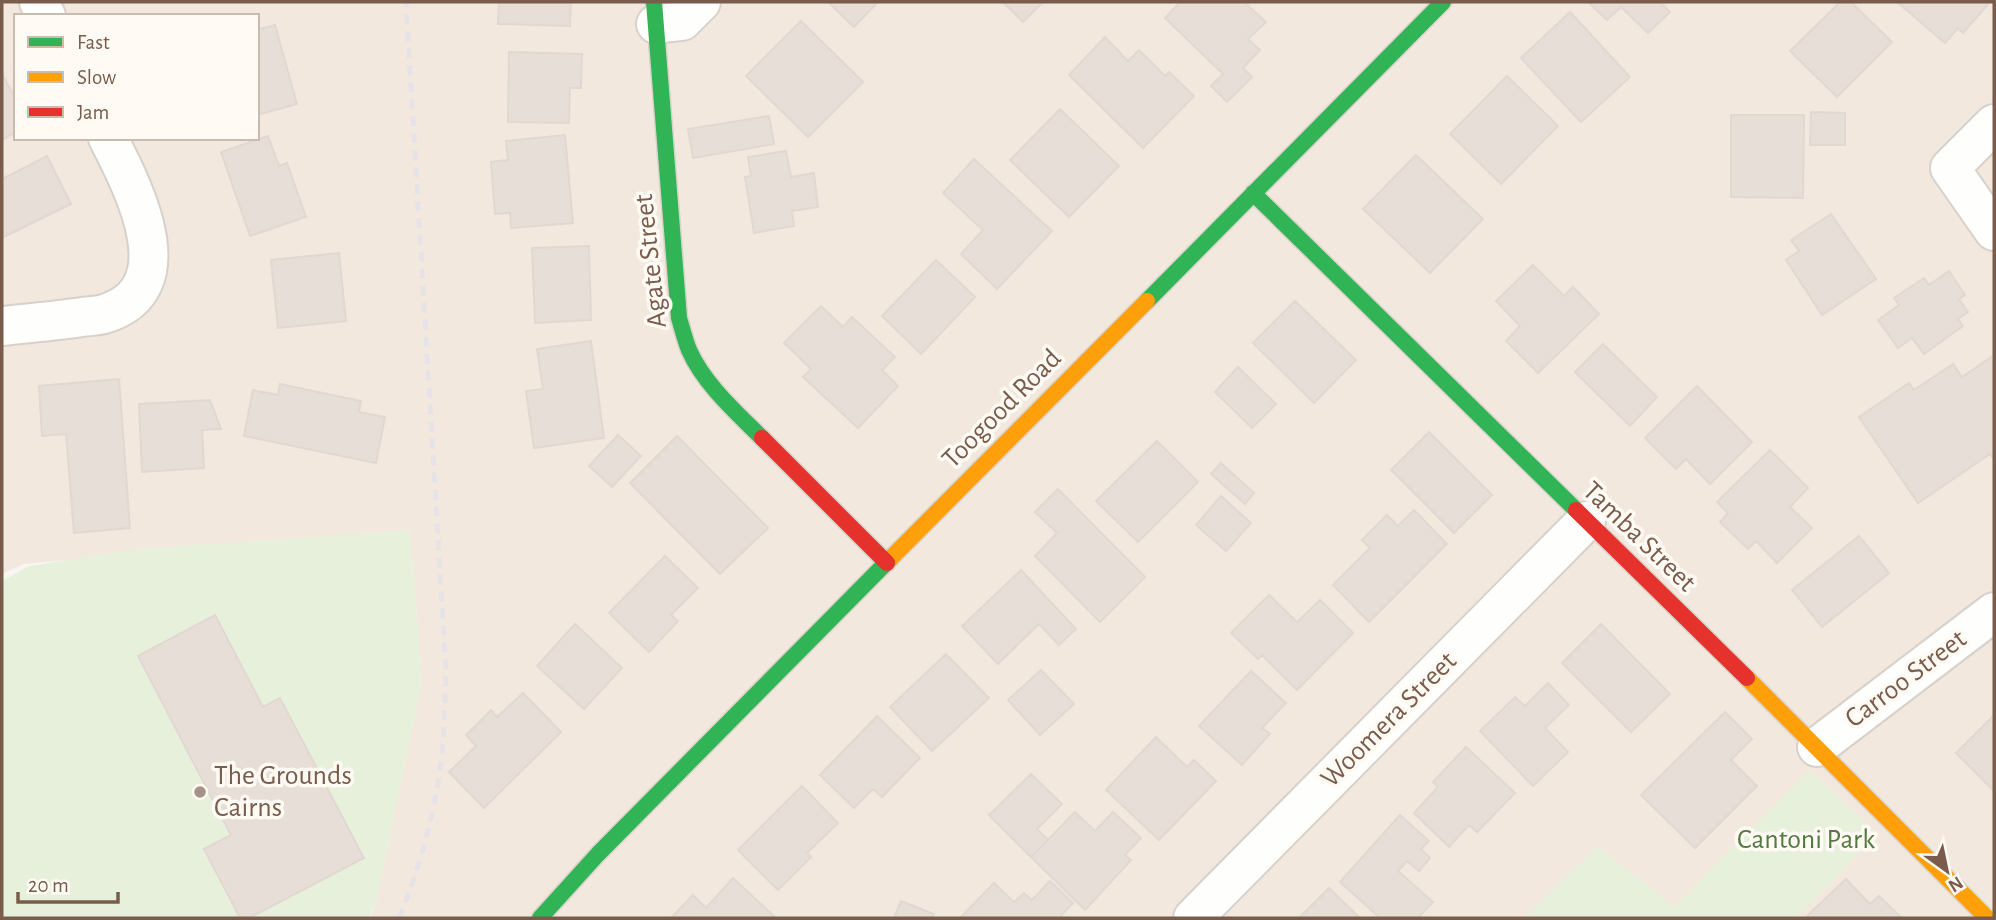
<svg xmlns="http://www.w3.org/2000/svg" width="1996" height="920" viewBox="0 0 1996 920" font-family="'Alegreya Sans',sans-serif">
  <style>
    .residential { fill: #f2e8de; fill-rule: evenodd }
    .green { fill: #e7f0db }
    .building { fill: #e6ded7; stroke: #e2d8d2; stroke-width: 2 }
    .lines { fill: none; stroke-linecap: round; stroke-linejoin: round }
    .street-casing { stroke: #d7d1cb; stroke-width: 42 }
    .fast-casing { stroke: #d9d2cb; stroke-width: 19 }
    .slow-casing { stroke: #d9d2cb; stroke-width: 19 }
    .jam-casing { stroke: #d9d2cb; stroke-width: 19 }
    .street { stroke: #fefefd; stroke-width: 38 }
    .fast { stroke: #30b455; stroke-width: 16 }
    .slow { stroke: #ff9f0a; stroke-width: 16 }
    .jam { stroke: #e5322d; stroke-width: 16 }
    .rail { stroke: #e6e3e7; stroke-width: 5; stroke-dasharray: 10 7; stroke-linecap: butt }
    .poi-dot { fill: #a69286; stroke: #fffaf3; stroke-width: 2.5 }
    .labels { text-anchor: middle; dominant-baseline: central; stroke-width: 7; stroke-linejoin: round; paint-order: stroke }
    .street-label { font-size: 28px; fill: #7a5c4d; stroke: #fffaf3 }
    .poi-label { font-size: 28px; fill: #7a5c4d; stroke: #fffaf3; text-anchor: start }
    .park-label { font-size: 28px; fill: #537a41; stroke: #fffaf3 }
  </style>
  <rect width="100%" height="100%" fill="#f9f5f0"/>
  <path class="residential" d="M2,2H1994V918H370L376,903L422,681L410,530L23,564L2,574ZM16,16H257V138H16Z"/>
  <path class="green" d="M410,530L422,681L376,903L369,918H2V581L29,566L139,549Z
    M1809,770L1878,834L1796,918H1524L1598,846L1674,907Z"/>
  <path class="building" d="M499,2H571L570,26L498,24Z
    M828,2H878L854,27Z
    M1003,2H1043L1023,22Z
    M1180,2H1244L1266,22L1248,39L1260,50L1243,68L1252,77L1227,102L1211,86L1223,74L1165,18Z
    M1588,2H1660L1670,12L1648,33L1621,7L1607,20Z
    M1840,2H1851L1892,42L1837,97L1790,51Z
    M1897,2H1990L1963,33L1958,28L1945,43Z
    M1570,12L1630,77L1581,122L1521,58Z
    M801,21L863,82L808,137L746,76Z
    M275,25L297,104L257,115V30Z
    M1105,37L1128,61L1139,50L1165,76L1169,72L1194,96L1143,148L1069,75Z
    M509,52L582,54L581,88H570L569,123L508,122Z
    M2,74L16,99V132L2,140Z
    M1507,76L1558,126L1501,184L1450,134Z
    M1060,109L1119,166L1069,217L1010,160Z
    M1811,112L1845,113V145H1810Z
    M1731,115H1804L1803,198L1731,197Z
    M769,116L774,144L693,158L688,129Z
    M565,135L573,223L511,228L510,213L495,214L491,162L508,160L506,141Z
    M268,136L279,166L287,163L306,217L250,236L221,152Z
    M786,151L791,177L814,173L818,207L792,211L794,226L754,233L745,177L751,176L748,157Z
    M1416,155L1483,219L1430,273L1363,209Z
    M47,156L71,204L2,238V179Z
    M974,159L1052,231L997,289L961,254L983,230L943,193Z
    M1831,214L1876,279L1822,315L1786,260L1799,251L1791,240Z
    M589,246L591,320L535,323L532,248Z
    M339,253L346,321L278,328L271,260Z
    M936,260L975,297L921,354L882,316Z
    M1533,265L1564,296L1573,287L1599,314L1538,373L1506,341L1520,326L1496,301Z
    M1949,271L1965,295L1959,299L1968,312L1958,319L1963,326L1924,354L1912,338L1898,348L1878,320L1899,305L1894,298L1924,278L1929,285Z
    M1295,301L1356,360L1314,403L1253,343Z
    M821,306L843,327L852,317L895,357L882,370L898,386L858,428L803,377L811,369L784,343Z
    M591,341L604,438L534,448L526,391L543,389L537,349Z
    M1603,344L1657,397L1630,426L1575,372Z
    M1994,355V460L1990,454L1918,503L1859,417L1909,383L1914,390L1953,364L1962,377Z
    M1238,367L1276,404L1252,428L1215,392Z
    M119,379L130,528L74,533L66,434L42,436L39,386Z
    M280,384L361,401L359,412L385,417L376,463L244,436L253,390L278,395Z
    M1697,386L1752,442L1710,484L1686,459L1676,469L1645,438Z
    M210,400L221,429L202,430L204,468L142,472L139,404Z
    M1429,432L1492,495L1454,533L1391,470Z
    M618,435L641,456L612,487L589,466Z
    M677,436L768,528L720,574L630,483Z
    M1157,441L1198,482L1138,542L1096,501Z
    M1770,450L1808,488L1790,507L1812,528L1777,563L1756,541L1748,549L1720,522L1728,513L1717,502Z
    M1221,463L1254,493L1245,504L1211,474Z
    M1058,489L1145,577L1100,622L1035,556L1057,533L1035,512Z
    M1221,496L1251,523L1226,551L1196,525Z
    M1414,510L1447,544L1369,622L1333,585L1370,548L1362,540L1387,515L1398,526Z
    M1859,536L1889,573L1822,627L1792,590Z
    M665,556L698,588L671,615L678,621L649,652L609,613Z
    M1021,570L1076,629L1059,645L1039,624L998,664L962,626Z
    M1269,595L1297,622L1320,600L1353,633L1297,690L1262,655L1258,659L1231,633Z
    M215,615L263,707L280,698L364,858L249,918H240L204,849L231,835L138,656Z
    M575,624L622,668L584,709L537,666Z
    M1601,624L1670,694L1631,732L1562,663Z
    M946,654L989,698L932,751L890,707Z
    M1041,670L1074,704L1040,735L1008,700Z
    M1251,671L1286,703L1262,728L1270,734L1242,765L1199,726Z
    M1548,683L1569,705L1545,728L1568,752L1533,786L1480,731L1515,697L1525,706Z
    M523,693L561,732L484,808L449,772L476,746L466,735L491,710L497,717Z
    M1725,712L1752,739L1731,760L1757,786L1695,848L1641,795Z
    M1994,715V791L1956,753Z
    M877,716L920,758L882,797L873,789L854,808L820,775Z
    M1156,737L1187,767L1194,760L1216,781L1159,840L1106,790Z
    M1466,747L1515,793L1477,832L1469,825L1449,847L1414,813L1438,787L1433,782Z
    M1031,774L1062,804L1037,829L1048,840L1031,857L989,815Z
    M802,786L838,823L807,853L811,857L778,890L738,850Z
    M1075,812L1095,831L1113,812L1141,838L1125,855L1131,860L1085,910L1031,857Z
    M1400,815L1429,841L1421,849L1430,858L1419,871L1407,861L1398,871L1433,902L1418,918H1380L1340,882Z
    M733,878L776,918H671L693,895L706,908Z
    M1846,879L1870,904L1879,896L1902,918H1805Z
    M1050,881L1073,903L1059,918H960L994,883L1014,902L1024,893L1032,900Z
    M1329,888L1360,918H1299Z
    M901,901L934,914L932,918H894Z"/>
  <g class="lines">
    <g class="street-casing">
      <path id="street" d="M39,2L46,16
        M656,24L682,21L701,2
        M1994,124L1950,168L1994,231
        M2,326C29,323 56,321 82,317C89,316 97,316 104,314C187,289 133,187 108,138
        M1817,747L1994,612
        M1193,918L1586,521"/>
    </g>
    <g class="fast-casing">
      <path id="fast" d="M654,2L679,318C682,328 685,340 689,350C704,384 736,412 762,438
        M1253,193L1576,510
        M1147,301L1443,2
        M540,918L598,854L891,558"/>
    </g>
    <g class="slow-casing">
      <path id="slow" d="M891,558L1147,301
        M1747,678L1987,918"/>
    </g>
    <g class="jam-casing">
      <path id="jam" d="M762,438L887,563
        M1576,510L1747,678"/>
    </g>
    <use href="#street" class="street"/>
    <use href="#fast" class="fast"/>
    <use href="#slow" class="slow"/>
    <use href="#jam" class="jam"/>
    <path class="rail" d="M399,918C422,864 438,800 443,742C445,719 445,695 446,672L406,2"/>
  </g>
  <circle class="poi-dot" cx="200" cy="792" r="7"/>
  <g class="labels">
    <g class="street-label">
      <text transform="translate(651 261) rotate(-96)">Agate Street</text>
      <text transform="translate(1002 409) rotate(-45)">Toogood Road</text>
      <text transform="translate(1639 537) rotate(44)">Tamba Street</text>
      <text transform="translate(1906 679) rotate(-37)">Carroo Street</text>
      <text transform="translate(1389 720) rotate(-45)">Woomera Street</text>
    </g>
    <g class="poi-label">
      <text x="214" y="776">The Grounds<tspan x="214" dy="32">Cairns</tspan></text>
    </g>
    <g class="park-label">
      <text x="1806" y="840">Cantoni Park</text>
    </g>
  </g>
  <rect width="1996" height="920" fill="none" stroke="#7a5c4d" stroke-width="7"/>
  <rect x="14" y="14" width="245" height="126" fill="#fffaf3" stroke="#cabbb1" stroke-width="2"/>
  <rect x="28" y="37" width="35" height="10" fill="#30b455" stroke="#cabbb1" stroke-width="2"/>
  <text x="77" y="49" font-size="21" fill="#7a5c4d">Fast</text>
  <rect x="28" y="72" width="35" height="10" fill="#ff9f0a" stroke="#cabbb1" stroke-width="2"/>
  <text x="77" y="84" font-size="21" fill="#7a5c4d">Slow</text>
  <rect x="28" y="107" width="35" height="10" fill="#e5322d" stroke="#cabbb1" stroke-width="2"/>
  <text x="77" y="119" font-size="21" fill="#7a5c4d">Jam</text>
  <g transform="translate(1947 871) rotate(147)" stroke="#fffaf3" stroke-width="5" paint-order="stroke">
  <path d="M0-5L12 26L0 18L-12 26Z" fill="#7a5c4d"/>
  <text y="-10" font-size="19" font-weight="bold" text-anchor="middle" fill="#7a5c4d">N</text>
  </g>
  <path d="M18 892v10h100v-10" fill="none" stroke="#7a5c4d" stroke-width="3.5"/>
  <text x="28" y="892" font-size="21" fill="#7a5c4d" stroke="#fffaf3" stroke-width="5" paint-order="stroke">20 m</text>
</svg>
